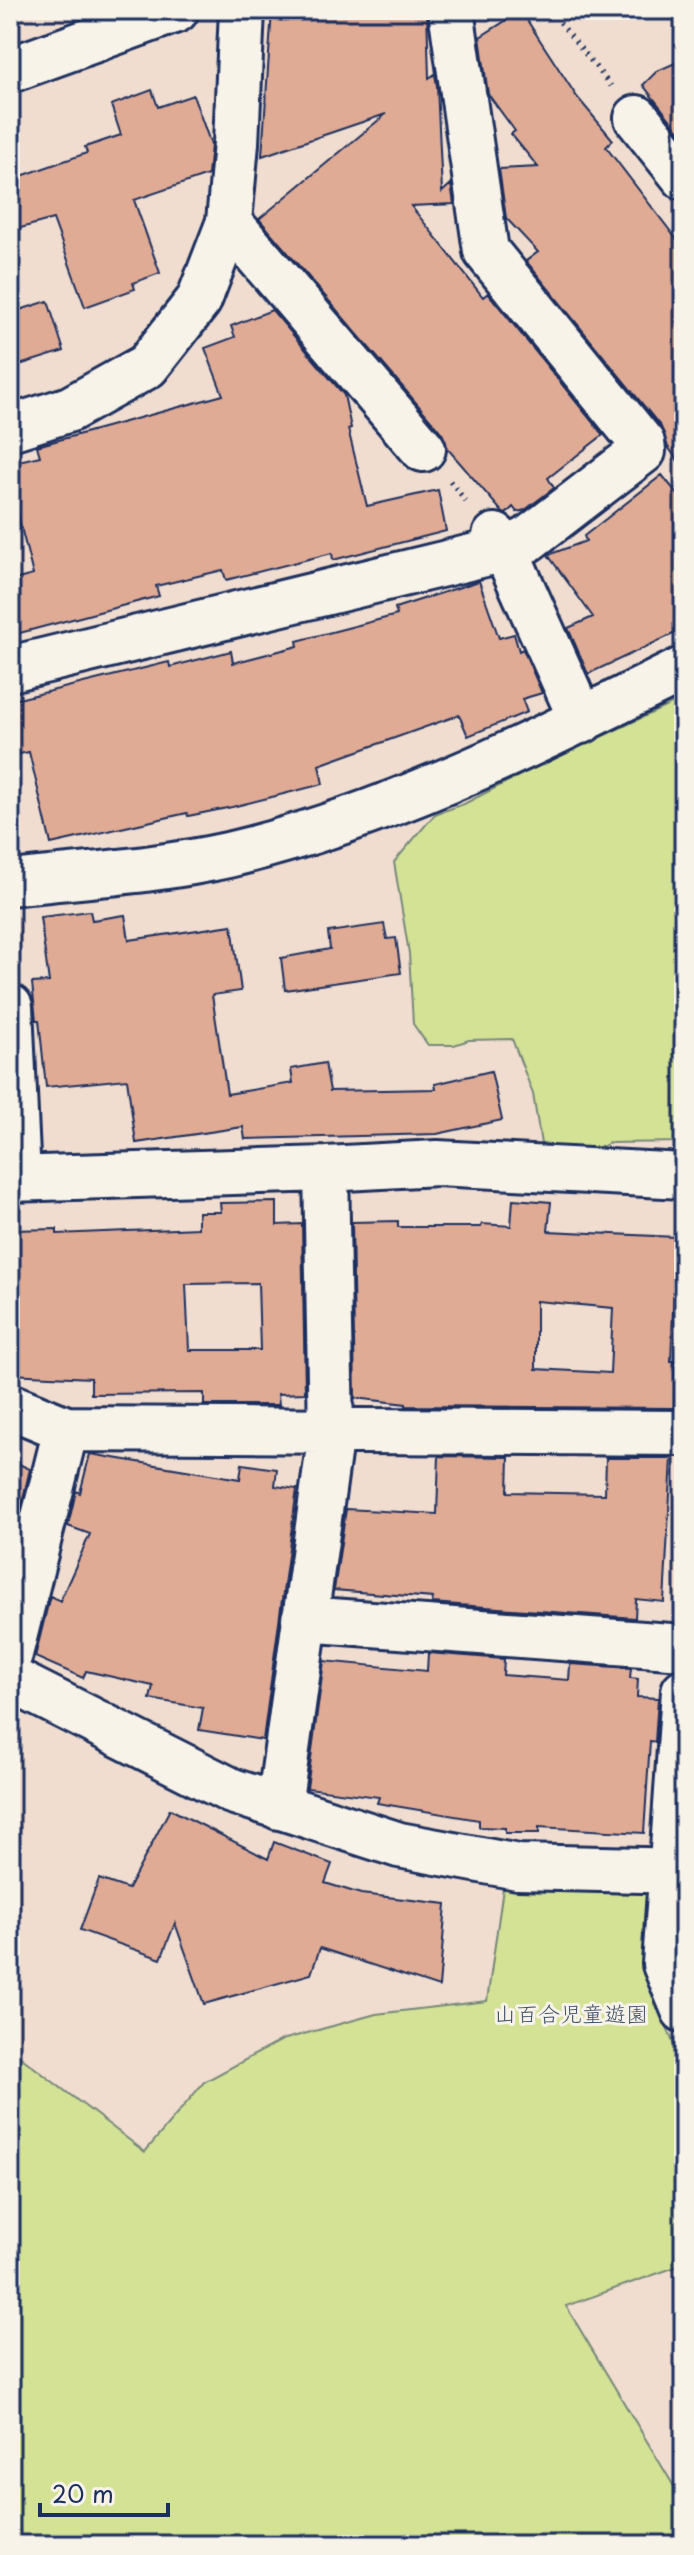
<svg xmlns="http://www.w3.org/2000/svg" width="694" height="2555" viewBox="0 0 694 2555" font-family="'Playpen Sans','Klee One',sans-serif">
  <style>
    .green { fill: #d3e295; stroke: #77887a; stroke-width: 2 }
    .building { fill: #e0ab95; stroke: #1b2f5e; stroke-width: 2; fill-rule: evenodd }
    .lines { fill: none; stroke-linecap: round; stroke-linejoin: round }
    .minor-casing { stroke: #1b2f5e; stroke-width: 50 }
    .path { stroke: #1b2f5e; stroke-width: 5; stroke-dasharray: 2 6; stroke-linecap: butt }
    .minor { stroke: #f7f3e8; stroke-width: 44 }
    .labels { text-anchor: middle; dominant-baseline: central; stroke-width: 6; stroke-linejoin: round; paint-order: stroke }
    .park-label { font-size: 22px; fill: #405369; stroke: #f7f3e8 }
  </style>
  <rect width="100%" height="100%" fill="#f0ddcf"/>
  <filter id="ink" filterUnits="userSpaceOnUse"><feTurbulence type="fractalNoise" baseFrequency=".0125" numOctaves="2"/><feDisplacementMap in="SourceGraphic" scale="16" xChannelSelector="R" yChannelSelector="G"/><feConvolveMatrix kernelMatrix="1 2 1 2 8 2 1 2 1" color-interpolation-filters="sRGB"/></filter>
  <g filter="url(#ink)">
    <path class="green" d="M684,698V1142L609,1143C590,1156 563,1149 541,1144L533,1094L512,1039L469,1040L454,1045H428L413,1024L409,953L394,862L435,814L464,804L532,769Z
      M504,1881L637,1884L649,1898L643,1965L684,2071V2264L566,2306L684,2503V2545H10V2049L145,2152L204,2082L282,2040L376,2014L487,2001Z"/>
    <path class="building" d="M272,10H427L429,78L435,74L437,86L442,192L451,184L454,204L411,206L483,297L488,293L603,435L548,478L554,488L525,510L517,512L513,507L506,514L503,513L447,448L442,433L259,219L386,114L262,156Z
      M521,11L577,97L613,140L606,147L684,249V469L668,447L661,427L526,261L538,252L506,218L499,169L538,167L511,134L515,131L488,94L480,37Z
      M684,59V137L643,85L657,71Z
      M152,90L158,107L193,95L211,145L208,175L134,200L160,273L133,283L135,289L85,307L53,219L10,231V180L87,153L85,147L121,135L111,105Z
      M48,301L64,351L10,368V313Z
      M272,310L344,395L351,428L348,429L367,506L438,490L446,531L333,560L332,553L226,580L223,570L156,586L159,596L16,634L10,610V581L33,575L15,503L10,504V463L40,456L37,446L223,395L205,348L235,337L231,326Z
      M662,475L684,502V629L588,674L568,628L593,617L548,555L586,541L584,536Z
      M479,581L499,638L514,634L519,651L523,649L542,693L522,699L527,712L468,736L459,715L319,765L323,784L232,807L188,816L187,813L51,844L29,752L10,756V701L169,662L170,667L231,651L233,663L298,646L297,641L397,615L395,608Z
      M90,911L92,920L125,915L129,940L232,925L241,991L212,995L227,1094L293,1083L291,1069L325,1063L330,1091L436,1089L435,1084L491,1071L502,1120L437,1134L245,1139L243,1127L136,1143L127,1079L46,1087L39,1020H36L32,983L49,982L40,917Z
      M384,924L387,939L396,938L401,973L285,990L281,958L330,949L328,932Z
      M513,1199L551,1202L548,1231L676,1237L671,1361H675L674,1408L406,1406V1404L355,1398L352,1222L398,1221V1227H481L482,1224L511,1226ZM536,1301L613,1308L610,1373L536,1369Z
      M277,1202V1225L302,1224L305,1393L278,1394L279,1405H204V1393L91,1394V1378L10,1374V1230L57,1229V1234L198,1228V1212H221L220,1203ZM258,1283L260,1350H189L186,1284Z
      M90,1454L240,1479L242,1464L277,1469L275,1486L297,1489L263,1740L199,1730L203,1708L150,1699L153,1686L86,1671L83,1678L35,1657L50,1596L60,1601L90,1534L68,1526L76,1491L80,1493Z
      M439,1456L509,1457L508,1492L605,1494L606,1458H672L664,1602L636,1599L635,1618L432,1603L433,1598L334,1590L346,1509L437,1514Z
      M10,1460L30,1469L20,1511L10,1508Z
      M428,1653L504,1659L503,1675L569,1680L570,1664L631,1668L630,1678L638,1679L637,1697L658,1698L655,1742L650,1741L644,1833L539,1827V1833H505V1828L479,1827V1820L377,1803L379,1797L307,1788L324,1661L427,1671Z
      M170,1809L268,1859L274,1842L332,1864L325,1883L361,1894L446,1904L439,1987L320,1948L311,1974L204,2004L175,1923L161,1959L80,1930L99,1879L128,1889Z"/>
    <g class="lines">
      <g class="minor-casing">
        <path id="minor" d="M451,10L486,251L642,443L643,451L527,540L505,549L582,721
          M10,70L176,10
          M637,118L684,177
          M229,222L423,449
          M10,428L70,409L147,366L199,300L229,222L236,143L242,10
          M10,669L505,549L495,536
          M10,883C82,875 156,871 228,855C389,817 536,742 684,669
          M10,1007L18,1178
          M10,1179L326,1169L437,1163L684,1176
          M10,1406L66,1429L684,1433
          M304,1619L684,1647
          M10,1654L66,1429
          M10,1679L232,1791L399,1845L518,1867L684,1871
          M684,1691L665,1964L684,2010
          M279,1807L331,1432L326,1169"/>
      </g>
      <path class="path" d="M550,10L611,86
        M450,481L469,505"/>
      <use href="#minor" class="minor"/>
    </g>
  </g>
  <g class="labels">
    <g class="park-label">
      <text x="571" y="2012">山百合児童遊園</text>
    </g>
  </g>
  <rect width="694" height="2555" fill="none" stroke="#f7f3e8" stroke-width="40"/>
  <rect x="20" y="20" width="654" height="2515" fill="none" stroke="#1b2f5e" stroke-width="3" filter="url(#ink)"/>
  <path d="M40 2503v12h128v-12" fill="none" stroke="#1b2f5e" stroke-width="4"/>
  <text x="52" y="2503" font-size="24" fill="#1b2f5e" stroke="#f7f3e8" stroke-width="6" paint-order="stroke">20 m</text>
</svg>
